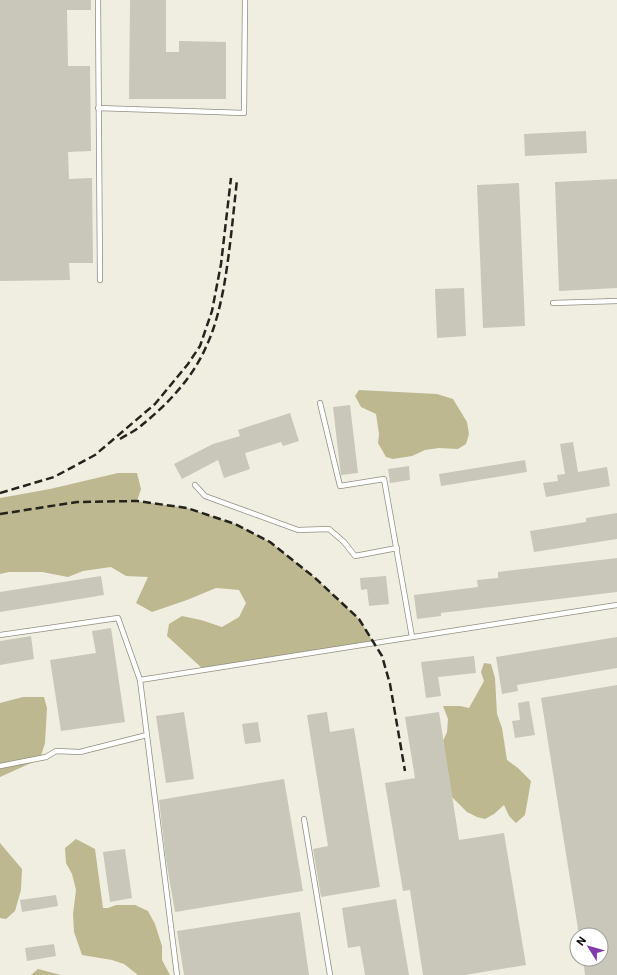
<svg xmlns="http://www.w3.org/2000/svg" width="617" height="975" viewBox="0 0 617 975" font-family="Roboto,sans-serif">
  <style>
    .forest { fill: #beb891 }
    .building { fill: #c9c7b9 }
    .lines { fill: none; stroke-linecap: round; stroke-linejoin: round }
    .service-casing { stroke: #918f82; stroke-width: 6 }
    .service { stroke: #fff; stroke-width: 4.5 }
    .rail { stroke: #24231e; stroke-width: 2.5; stroke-dasharray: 8 4; stroke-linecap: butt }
  </style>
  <rect width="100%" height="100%" fill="#f0eee0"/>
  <path class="forest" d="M359,390L437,394L453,399L467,422L469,434L466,444L458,449L439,448L425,450L412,456L393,459L386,457L378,443L379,434L376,414L361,407L355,396Z
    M118,473H137L141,489L137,501L187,508L235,524L270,542L314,577L359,619L374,643L204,670L167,636L169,624L182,616L201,620L222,627L239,617L246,603L239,590L216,588L187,600L152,612L136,603L148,577L126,576L111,567L83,571L68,577L42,572H9L0,574V498L50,489Z
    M484,663L491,664L495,678L497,714L502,728L507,760L518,768L531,781L525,815L516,823L509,816L504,805L494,814L485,819L477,817L467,812L452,797L443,741L447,732L448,719L443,706H460L469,708L484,681L481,672Z
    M23,697H44L47,708L45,743L40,759L0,777V703Z
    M76,839L95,849L103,908H108L116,905H135L148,911L155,924L162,946V960L170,975H138L124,964L112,960L82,955L74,932L73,914L76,890L72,874L66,863L65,848Z
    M0,843L22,869L21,890L15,911L6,919L0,918Z
    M38,969L61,975H31Z"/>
  <path class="building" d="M0,0H91V10H67L68,66H90L91,151L68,152L69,179L92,178L93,263H69L70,280L0,281Z
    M130,0H166V52H179V41L226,42V99H129Z
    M586,131L587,153L525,156L524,134Z
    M617,179V288L559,291L555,182Z
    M519,183L525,326L483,328L477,185Z
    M464,288L466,336L437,338L435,289Z
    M350,405L358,473L341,475L340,468L333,407Z
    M290,413L299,441L283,446L281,442L245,453L250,469L224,478L218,460L182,479L174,464L213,444L240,436L238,430Z
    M573,442L578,472L607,467L610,486L546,497L543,483L558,481L557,475L565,474L560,444Z
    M525,460L527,472L441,486L439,474Z
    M409,466L410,480L390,483L388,469Z
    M617,513V539L534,552L530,531L586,522V518Z
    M617,558V592L441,613V616L417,619L414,595L478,587L477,580L498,578V572Z
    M101,576L104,595L0,612V592Z
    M386,576L389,604L369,606L367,589L361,590L360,578Z
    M111,628L125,722L61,731L50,660L96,653L92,631Z
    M31,636L34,659L0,665V641Z
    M617,637V668L517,685L518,691L502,694L496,657Z
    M474,656L476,673L438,677L441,696L426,698L421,662Z
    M617,685V975H585L583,959H601V935H579L541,698Z
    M529,701L535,735L515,738L512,721L520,720L518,703Z
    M184,712L194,779L166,783L156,716Z
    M327,712L330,732L354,728L380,887L321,897L313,849L328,846L307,715Z
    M439,712L459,840L504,833L526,965L465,975H423L410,890L403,891L385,783L415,778L405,717Z
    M258,722L261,742L245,744L242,724Z
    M284,779L303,891L175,912L166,860L159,800Z
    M125,849L132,898L110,902L103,852Z
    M56,895L58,906L22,912L20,900Z
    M396,899L409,975H365L360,946L348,948L342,908Z
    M300,912L309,975H184L177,931Z
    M54,944L56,956L27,961L25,948Z"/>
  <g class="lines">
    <g class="service-casing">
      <path id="service" d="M98,0L100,280
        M98,108L244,113L245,0
        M553,303L617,301
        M320,403L340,486L384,479L412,637
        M195,485L205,496L298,530L329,529L344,542L355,556L397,548
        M0,635L118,618L140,680L617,605
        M140,680L177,975
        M0,766L46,757L56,751L80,752L147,735
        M304,819L330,975"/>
    </g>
    <use href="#service" class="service"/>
    <path class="rail" d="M120,439C128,434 137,430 143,424C168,404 193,377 206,347C215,328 220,307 224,286C230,251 233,216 237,180
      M0,493L54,477L95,455L155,404L188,364L200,346L212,311L221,264L231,178
      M0,514L77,502L137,501L187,508L235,524L270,542L314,577L359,619L382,656L390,684L405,771"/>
  </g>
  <g transform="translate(589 947) rotate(307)"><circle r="19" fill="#ffffff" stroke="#9e9e9c"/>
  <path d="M0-3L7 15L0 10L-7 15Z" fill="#823aac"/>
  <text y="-6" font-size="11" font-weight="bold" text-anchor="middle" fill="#0d0c08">N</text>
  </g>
</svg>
